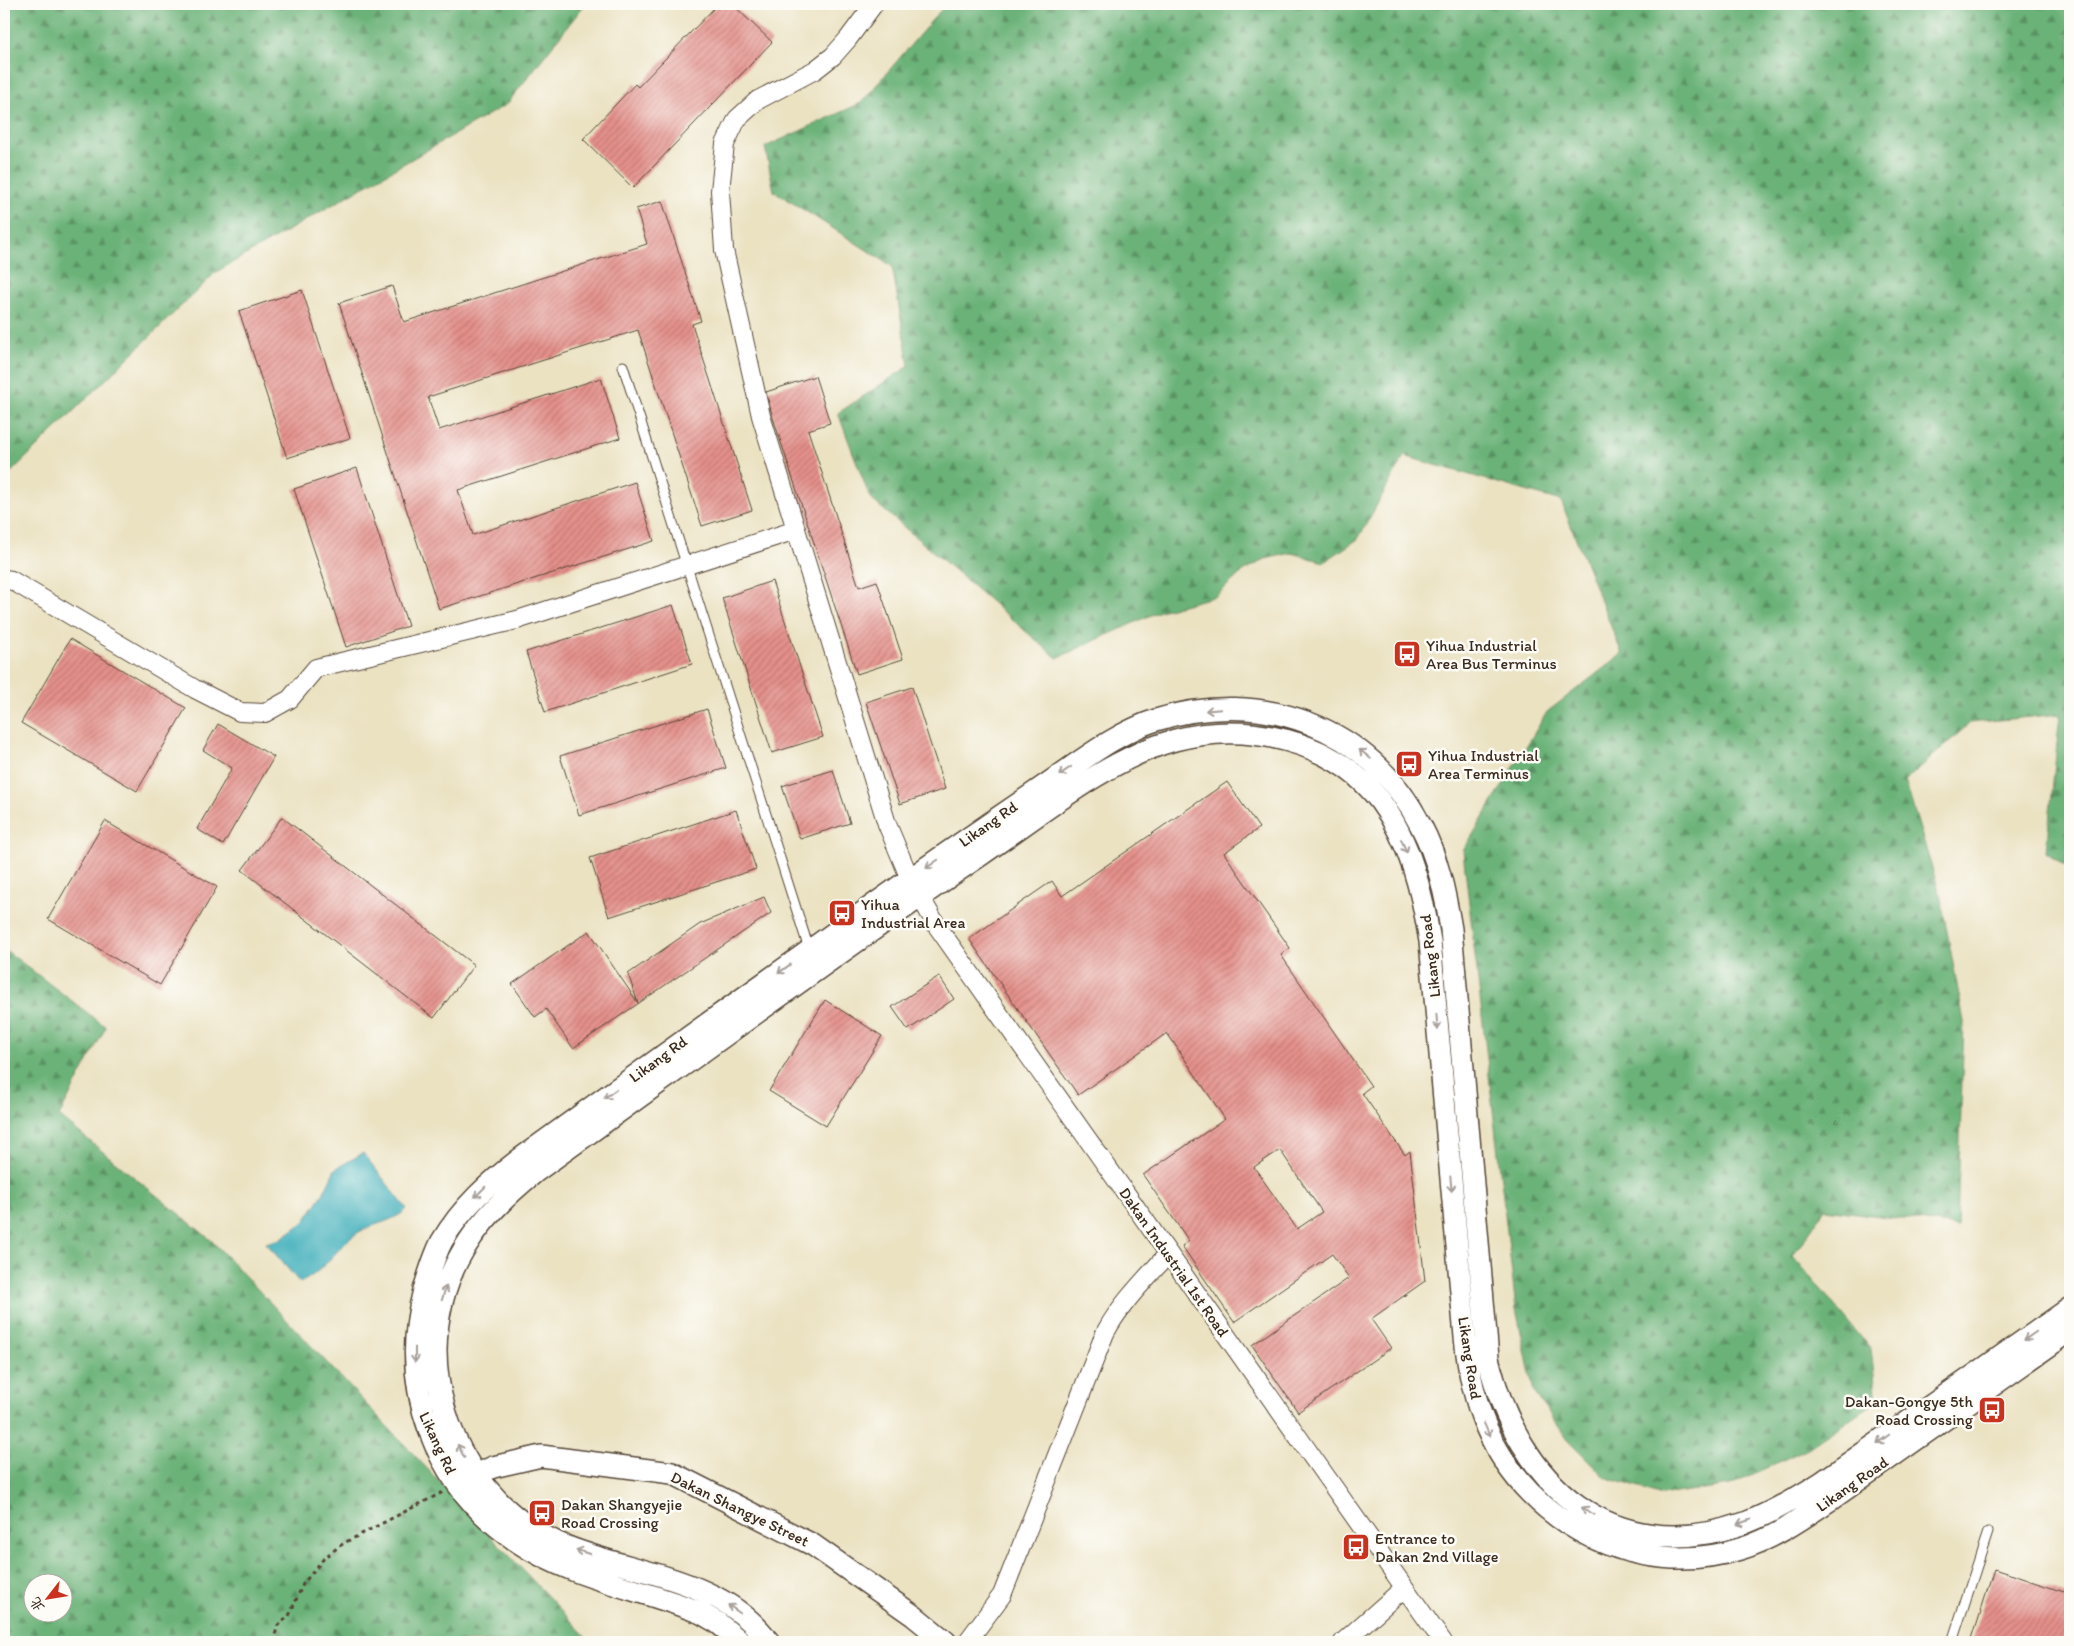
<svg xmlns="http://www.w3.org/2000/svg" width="2074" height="1646" viewBox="0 0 2074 1646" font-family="Itim,'LXGW WenKai TC',sans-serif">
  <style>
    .forest { fill: url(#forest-firs); stroke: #536e4b; fill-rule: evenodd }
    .water { fill: #40afbb; stroke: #3e6c6c }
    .building { fill: url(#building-hatch); fill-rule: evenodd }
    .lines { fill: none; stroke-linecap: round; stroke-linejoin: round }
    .service-casing { stroke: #554637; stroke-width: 11 }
    .minor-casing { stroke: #554637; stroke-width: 20 }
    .tertiary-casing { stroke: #554637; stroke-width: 24 }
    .path { stroke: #554637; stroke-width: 3; stroke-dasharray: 4 4; stroke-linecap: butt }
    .service { stroke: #fff; stroke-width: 9 }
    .minor { stroke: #fff; stroke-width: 18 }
    .tertiary { stroke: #fff; stroke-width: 21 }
    .oneway { stroke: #a79f9a }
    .labels { text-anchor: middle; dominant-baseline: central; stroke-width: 5; stroke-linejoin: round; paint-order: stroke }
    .poi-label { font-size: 16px; fill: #3b2a1e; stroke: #fdfcf7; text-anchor: start }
    .street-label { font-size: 16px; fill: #3b2a1e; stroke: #fdfcf7 }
  </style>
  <defs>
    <pattern id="forest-firs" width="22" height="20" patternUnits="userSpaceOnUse" patternTransform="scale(1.25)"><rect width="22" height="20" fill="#6bb278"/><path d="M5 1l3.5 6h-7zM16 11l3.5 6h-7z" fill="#599162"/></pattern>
    <pattern id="building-hatch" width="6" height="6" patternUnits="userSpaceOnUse" patternTransform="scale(1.25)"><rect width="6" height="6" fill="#e5908b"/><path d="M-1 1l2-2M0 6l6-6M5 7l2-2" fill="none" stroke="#bb7671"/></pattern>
  </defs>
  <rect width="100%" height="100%" fill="#fdfcf7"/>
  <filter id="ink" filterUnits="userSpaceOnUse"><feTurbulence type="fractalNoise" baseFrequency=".02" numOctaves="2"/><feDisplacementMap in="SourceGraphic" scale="10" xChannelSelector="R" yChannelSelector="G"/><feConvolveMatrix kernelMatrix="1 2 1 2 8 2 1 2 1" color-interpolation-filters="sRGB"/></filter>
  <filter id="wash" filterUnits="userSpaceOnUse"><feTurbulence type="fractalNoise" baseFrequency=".0096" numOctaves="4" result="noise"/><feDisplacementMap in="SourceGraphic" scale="20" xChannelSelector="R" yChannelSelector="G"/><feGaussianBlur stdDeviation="1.12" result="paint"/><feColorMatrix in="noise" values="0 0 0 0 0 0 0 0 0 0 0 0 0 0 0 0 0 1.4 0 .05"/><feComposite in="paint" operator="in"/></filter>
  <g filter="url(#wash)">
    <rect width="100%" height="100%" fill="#ebe2c2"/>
    <path class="forest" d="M4,4H585L507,104L216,272L4,479Z
      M946,4H2070V869L2046,852L2060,714L1970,723L1905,781L1940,894L1964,1022L1957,1226L1825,1209L1793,1256L1871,1349L1877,1401L1808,1448L1730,1485L1662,1495L1605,1477L1568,1440L1534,1392L1516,1309L1463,851L1547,712L1622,654L1561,501L1404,456L1358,539L1324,562L1292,553L1265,559L1240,574L1216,596L1160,611L1057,658L870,498L838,413L909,366L892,266L774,191L765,147L861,103Z
      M4,949L106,1027L59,1116L211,1240L591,1642H4ZM32,1584H62V1614H32Z"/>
    <path class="water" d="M363,1153L407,1209C392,1224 368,1223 352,1237C334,1252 323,1272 300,1283L266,1243L280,1239L304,1222L323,1194L335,1169Z"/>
    <g id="blocks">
      <path class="building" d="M718,4H732L772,42L633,188L583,139L635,84L638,87Z
        M662,201L701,321L692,324L752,510L702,526L638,330L428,397L439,430L601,378L620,438L458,490L473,535L635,482L654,541L439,609L339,303L392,286L404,322L647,244L636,209Z
        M302,290L350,438L287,458L239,311Z
        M815,376L830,423L808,430L859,587L877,581L903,659L857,674L773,418L766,392Z
        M357,468L408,626L346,647L294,489Z
        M772,581L823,737L772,753L722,598Z
        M673,605L692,664L545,712L526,652Z
        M70,639L186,708L137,791L21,723Z
        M912,687L945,789L900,804L866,702Z
        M707,709L726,768L579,815L560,756Z
        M218,724L274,757L223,845L197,829L232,768L203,750Z
        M833,770L850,823L800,839L782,786Z
        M1227,782L1259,828L1224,853L1290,948L1281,955L1371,1086L1362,1093L1405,1155L1410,1151L1425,1281L1371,1319L1391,1348L1298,1412L1252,1345L1349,1278L1332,1254L1234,1322L1182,1246L1189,1241L1143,1175L1225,1119L1167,1033L1078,1095L969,939L1052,881L1062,896ZM1280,1150L1322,1212L1297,1229L1254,1167Z
        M736,810L756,869L609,917L590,858Z
        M282,817L474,965L434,1018L242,870Z
        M105,821L217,887L160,985L48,919Z
        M764,897L771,913L573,1048L546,1009L535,1017L512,984L589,931L638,1003L628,974L700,924Z
        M939,976L954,999L908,1030L892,1007Z
        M825,1000L882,1036L826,1126L769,1091Z
        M1994,1569L2070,1594V1642H1971Z"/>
    </g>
  </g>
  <g filter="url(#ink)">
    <use href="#blocks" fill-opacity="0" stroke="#554637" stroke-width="1"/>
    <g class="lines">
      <g class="service-casing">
        <path id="service" d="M623,366L809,949
          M1952,1642L1988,1532"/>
      </g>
      <g class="minor-casing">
        <path id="minor" d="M874,4L848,39L833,56L815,70L758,100L737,119L725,144L720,191L724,250L761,416L887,824L910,879L937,926L1443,1642
          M4,579L11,580L195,689L240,712L265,713L290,699L316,668L517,620L796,530
          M967,1642L1002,1595L1105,1333C1121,1303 1145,1280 1168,1254
          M1343,1642L1404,1588"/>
      </g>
      <g class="tertiary-casing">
        <path id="tertiary" d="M476,1475L493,1467L541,1456L672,1473L813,1545L914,1616L946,1642
          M741,1642L718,1623L701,1613C640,1588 573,1579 518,1542C434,1486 398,1387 424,1290C429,1274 434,1256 442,1241C462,1207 490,1182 520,1159C661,1057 802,955 944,855C980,830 1017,805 1053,780C1085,758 1119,732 1156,720C1261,687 1371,726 1421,826C1438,858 1445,893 1451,929L1488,1358C1518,1484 1611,1570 1745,1523C1772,1513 1797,1498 1822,1482L2070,1308
          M769,1642C720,1575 628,1574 558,1543C521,1527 491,1498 469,1464C448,1431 436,1389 436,1350C437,1272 476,1219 535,1172C683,1066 831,957 982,854C1041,814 1107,759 1175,740C1246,721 1334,740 1380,801C1410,841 1422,892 1430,941L1465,1337C1468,1369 1474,1400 1487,1429C1529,1525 1638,1581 1740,1549C1773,1539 1802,1519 1830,1500L2070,1331"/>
      </g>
      <path class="path" d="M273,1642L278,1625L289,1616L303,1584L325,1557L344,1543L443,1492"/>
      <use href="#service" class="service"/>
      <use href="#minor" class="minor"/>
      <use href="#tertiary" class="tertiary"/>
    </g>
    <defs><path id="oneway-shaft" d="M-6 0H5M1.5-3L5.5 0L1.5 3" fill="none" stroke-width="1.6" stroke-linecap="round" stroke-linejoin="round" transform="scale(1.25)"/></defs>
    <g class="oneway">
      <use href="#oneway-shaft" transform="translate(1213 710) rotate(175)"/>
      <use href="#oneway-shaft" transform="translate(1365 754) rotate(-141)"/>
      <use href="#oneway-shaft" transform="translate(1065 771) rotate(145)"/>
      <use href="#oneway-shaft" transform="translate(1404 846) rotate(66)"/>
      <use href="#oneway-shaft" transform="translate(932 864) rotate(145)"/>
      <use href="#oneway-shaft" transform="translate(784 969) rotate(144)"/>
      <use href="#oneway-shaft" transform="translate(1437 1022) rotate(85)"/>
      <use href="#oneway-shaft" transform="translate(610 1094) rotate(144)"/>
      <use href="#oneway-shaft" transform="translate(1451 1184) rotate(85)"/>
      <use href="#oneway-shaft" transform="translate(480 1192) rotate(135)"/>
      <use href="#oneway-shaft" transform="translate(444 1293) rotate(-73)"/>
      <use href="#oneway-shaft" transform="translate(2030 1336) rotate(145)"/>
      <use href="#oneway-shaft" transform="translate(415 1355) rotate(90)"/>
      <use href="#oneway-shaft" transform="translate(1487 1430) rotate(66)"/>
      <use href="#oneway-shaft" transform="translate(1883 1439) rotate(145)"/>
      <use href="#oneway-shaft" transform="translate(461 1451) rotate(-117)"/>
      <use href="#oneway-shaft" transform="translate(1588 1511) rotate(-150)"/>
      <use href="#oneway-shaft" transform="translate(1744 1522) rotate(161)"/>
      <use href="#oneway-shaft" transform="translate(583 1552) rotate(-162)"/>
      <use href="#oneway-shaft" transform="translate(734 1609) rotate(-145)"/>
    </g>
  </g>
  <defs>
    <g id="bus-square" transform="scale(1.4375)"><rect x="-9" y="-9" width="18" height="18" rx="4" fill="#c8321e" stroke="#fdfcf7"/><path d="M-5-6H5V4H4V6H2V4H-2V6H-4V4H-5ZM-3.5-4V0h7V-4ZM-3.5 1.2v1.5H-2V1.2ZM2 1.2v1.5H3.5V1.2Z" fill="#fff"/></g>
  </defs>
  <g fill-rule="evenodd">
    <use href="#bus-square" x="1407" y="654"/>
    <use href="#bus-square" x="1409" y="764"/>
    <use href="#bus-square" x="842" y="913"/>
    <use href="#bus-square" x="1992" y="1410"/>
    <use href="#bus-square" x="542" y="1513"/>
    <use href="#bus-square" x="1356" y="1547"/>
  </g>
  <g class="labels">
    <g class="poi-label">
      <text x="1426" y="645">Yihua Industrial<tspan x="1426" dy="18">Area Bus Terminus</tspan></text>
      <text x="1428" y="755">Yihua Industrial<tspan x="1428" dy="18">Area Terminus</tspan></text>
      <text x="861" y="904">Yihua<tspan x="861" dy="18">Industrial Area</tspan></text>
      <text x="1973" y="1401" text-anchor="end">Dakan-Gongye 5th<tspan x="1973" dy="18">Road Crossing</tspan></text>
      <text x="561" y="1504">Dakan Shangyejie<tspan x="561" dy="18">Road Crossing</tspan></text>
      <text x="1375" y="1538">Entrance to<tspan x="1375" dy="18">Dakan 2nd Village</tspan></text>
    </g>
    <g class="street-label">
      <text transform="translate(988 824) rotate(-35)">Likang Rd</text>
      <text transform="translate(1430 956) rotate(-97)">Likang Road</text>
      <text transform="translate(658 1059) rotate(-36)">Likang Rd</text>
      <text transform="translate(1174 1262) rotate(55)">Dakan Industrial 1st Road</text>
      <text transform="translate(1470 1358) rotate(81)">Likang Road</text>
      <text transform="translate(438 1443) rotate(65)">Likang Rd</text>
      <text transform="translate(1852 1484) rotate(-35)">Likang Road</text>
      <text transform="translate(740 1509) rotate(26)">Dakan Shangye Street</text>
    </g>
  </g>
  <rect width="2074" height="1646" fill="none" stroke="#fdfcf7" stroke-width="20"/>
  <g transform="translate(48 1598) rotate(239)"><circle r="24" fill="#fdfcf7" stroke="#afa8a0"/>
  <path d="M0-4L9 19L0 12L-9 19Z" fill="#c8321e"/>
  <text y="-8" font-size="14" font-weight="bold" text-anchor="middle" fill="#3b2a1e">北</text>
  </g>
</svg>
